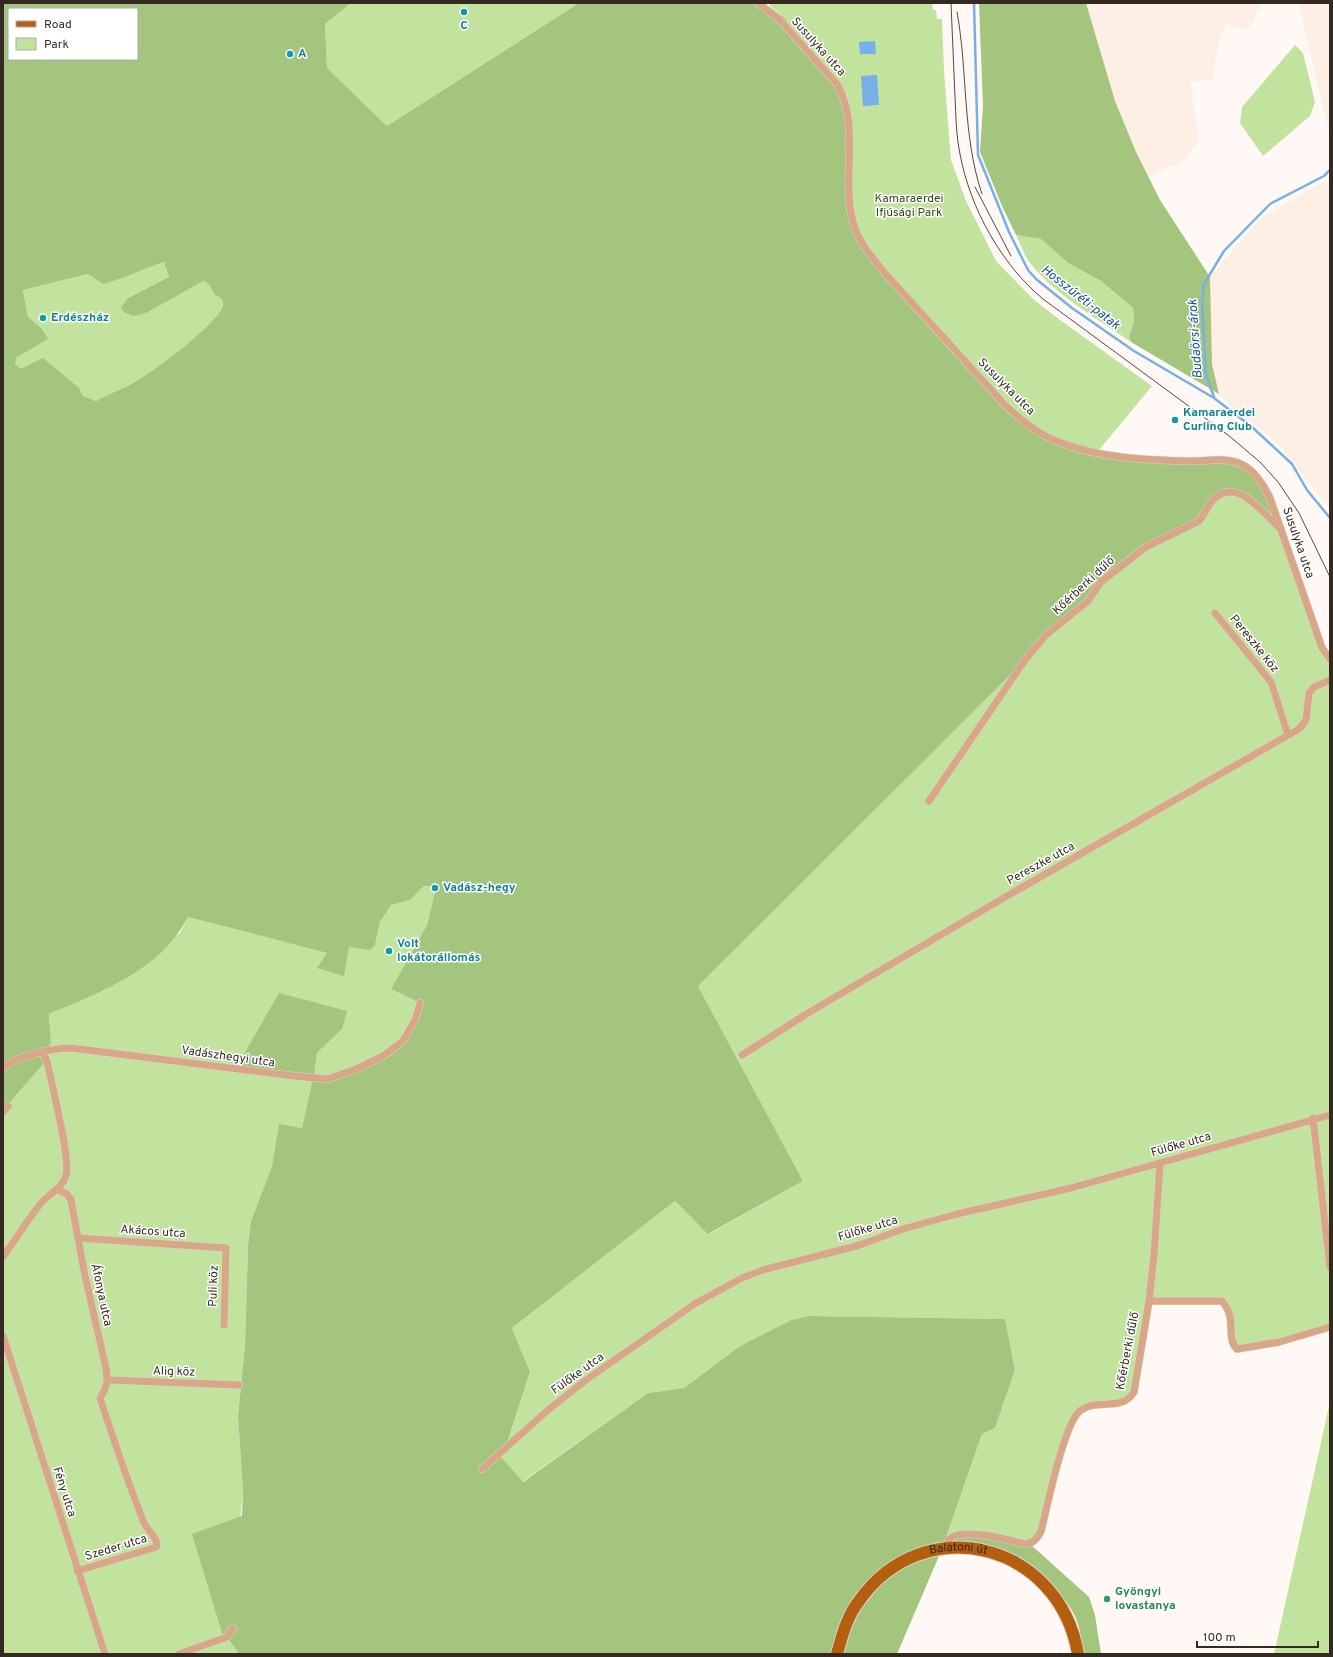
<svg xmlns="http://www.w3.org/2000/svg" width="1333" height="1657" viewBox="0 0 1333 1657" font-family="Overpass,sans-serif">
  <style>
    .built { fill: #feefe5 }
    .green { fill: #c2e39e }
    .forest { fill: #a3c57e; fill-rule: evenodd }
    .water { fill: #78afe8 }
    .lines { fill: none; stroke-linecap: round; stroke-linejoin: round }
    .stream { stroke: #78afe8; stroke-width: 2.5 }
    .street-casing { stroke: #dbd3ce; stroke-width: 8 }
    .primary-casing { stroke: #dbd3ce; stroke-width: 14 }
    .street { stroke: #d8a787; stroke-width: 7 }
    .primary { stroke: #b45e10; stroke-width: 12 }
    .tram { stroke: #544942; stroke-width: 1 }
    .culture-dot { fill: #0f9aa8; stroke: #fff; stroke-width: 1.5 }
    .leisure-dot { fill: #2e9e5b; stroke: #fff; stroke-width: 1.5 }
    .labels { text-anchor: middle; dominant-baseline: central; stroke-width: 3; stroke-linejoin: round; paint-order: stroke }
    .culture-label { font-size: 12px; font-weight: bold; fill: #0d838f; stroke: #fff; text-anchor: start }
    .street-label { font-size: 12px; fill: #352a22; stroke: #fff }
    .park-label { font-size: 12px; fill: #334816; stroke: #fff }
    .leisure-label { font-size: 12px; font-weight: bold; fill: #27864d; stroke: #fff; text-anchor: start }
    .water-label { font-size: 13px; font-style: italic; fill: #165085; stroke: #fff }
  </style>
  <rect width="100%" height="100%" fill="#fff8f4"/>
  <path class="built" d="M1086,3H1254L1261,7L1248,30L1225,24L1220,38L1212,80L1190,82L1199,142L1181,163L1166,168L1149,177L1136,152L1115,101Z
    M1298,3H1330V135Z
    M1330,178V508L1278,444L1219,394L1212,364L1210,277L1260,219Z"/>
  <path class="green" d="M351,3H579L387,126L327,68L325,24Z
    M769,3H932L933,10H936L937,19H942L944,71L951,160L966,201L996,261L1033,299L1056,317L1152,386L1099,450L1055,437L1042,431L1012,408L885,270L861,236L856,223L800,39L784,17L770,6Z
    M1295,45L1303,53L1315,102L1310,116L1263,156L1240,123L1242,107Z
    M1016,235L1041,239L1068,263L1101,281L1133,308L1134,322L1129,336L1131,342C1098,319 1048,291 1026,257C1022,250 1020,242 1016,235Z
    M164,261L169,277L128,298L203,281C211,284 210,288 214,294C217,297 222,297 223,302C228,317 150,374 135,382C122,389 109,394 96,401L83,396L79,388L21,369L15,364L17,357L41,328L28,317L23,290L88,274L103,284C125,279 143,268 164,261Z
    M1236,493L1276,525L1330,659V1327L1237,1349L1232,1325L1222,1301H1149L1130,1398L1089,1406L1072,1421L1041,1531L1030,1544L959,1535L942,1549L982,1434L995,1428L1015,1370L1005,1319L810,1316L791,1320L740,1346L684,1388L648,1393L522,1482L502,1458L530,1372L512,1328L675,1201L709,1234L803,1181L698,986L1101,582L1213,500Z
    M424,886L436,887L427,925L391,989L420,1003L403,1041L339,1076H314L317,1053L342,1029L279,993L314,1079L302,1128L279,1125L272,1166L251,1221L248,1245L245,1345L238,1416L243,1491L229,1640L239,1654H3V1110L51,1042L49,1014L108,988L180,933L188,917L328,953L349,947L375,945L380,922L391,905L410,900Z
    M1330,1402V1654H1274Z"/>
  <path class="forest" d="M3,3H351L325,24L327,68L387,126L579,3H764L784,17L800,39L839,83L846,94L850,109L852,197L856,222L861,236L885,270L1012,408L1042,431L1055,437L1099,450L1123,454L1229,464C1262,473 1267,495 1276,525L1236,493L1221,494L1205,514L1146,547L1101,582L1088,601L1025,660L698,986L803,1181L708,1234L675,1201L512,1328L530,1372L502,1458L523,1482L648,1393L684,1388L740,1346L791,1320L810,1316L1005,1319L1015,1370L995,1428L982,1434L942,1549L897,1654H239L229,1640L223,1636L192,1534L242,1516L243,1491L238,1416L245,1345L248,1245L251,1221L272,1166L279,1124L302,1128L313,1079L239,1067L240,1061L279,993L347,1011L342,1029L317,1053L314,1076H339L403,1041L420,1003L391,989L427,925L436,887L424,886L410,900L391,905L380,922L375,945L370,950L349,947L344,976L317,968L327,953L188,917C161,970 101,992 49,1014L51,1042L44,1063L3,1110ZM9,9H137V59H9ZM164,262L169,277L128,298L121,307L124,312L133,316L146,313L203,281C211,284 210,288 214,294C217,297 222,297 223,302C228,317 150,374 135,382C122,389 109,394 96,401L83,396L79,388L43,358L21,369L15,364L17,357L48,339L41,328L28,317L23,290L88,274L103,284C125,279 143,268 164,262Z
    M979,3H1086L1115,101L1136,152L1160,200L1210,277L1212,364L1219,394L1131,342L1129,336L1134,322L1133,308L1101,281L1068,263L1041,239L1016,235L1002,206L980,152L983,105Z
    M959,1535L1030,1544L1089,1597L1095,1615L1101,1654H1082C1081,1644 1081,1633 1078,1624C1074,1611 1067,1603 1059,1593C1027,1554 1003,1546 954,1543L951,1537Z"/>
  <path class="water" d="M875,41L876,54H860L859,42Z
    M877,75L879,105L863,106L861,76Z"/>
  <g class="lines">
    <path class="stream" d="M974,3L978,155L1009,232L1028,270L1036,279L1072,308L1134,351L1214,398L1252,427L1292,464L1307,490L1330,518
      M1214,397L1206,375L1202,302L1204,284L1224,251L1270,204L1324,176L1330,170"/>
    <g class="street-casing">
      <path id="street" d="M758,3L779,19L837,84C861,126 841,177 853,222C858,241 871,256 883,271L1006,406C1017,416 1028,426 1042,434C1085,457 1138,460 1187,461C1204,462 1225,456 1241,464C1255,471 1263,484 1270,498L1322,648L1330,659
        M1215,613L1271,682L1288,735
        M929,801L1025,660L1046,635L1088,601L1101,582L1146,547L1199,521C1205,515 1207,506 1213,500C1238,475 1263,515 1281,529
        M742,1055L808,1013L1007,896L1299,729L1306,720L1309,693L1314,687L1330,680
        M3,1068C16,1056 53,1048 71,1048L294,1076L327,1079L354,1070L383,1056L403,1041L415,1020L420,1003
        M3,1112L8,1106
        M1313,1118L1330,1267
        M58,1190L67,1194L71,1200L85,1276L106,1368C108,1380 107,1388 100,1398C114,1441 128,1482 144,1523C148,1531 157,1536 157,1546L153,1548L77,1571
        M78,1238L226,1248L224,1325
        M3,1257C16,1239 28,1219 42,1202C51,1192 62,1189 66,1175C71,1159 51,1082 47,1061L43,1053
        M1149,1301H1222C1238,1319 1225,1337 1237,1349L1279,1342L1330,1327
        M3,1336L105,1654
        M108,1380L239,1385
        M482,1469L548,1410L586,1380L696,1303L742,1278L763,1270L860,1245L903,1229L957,1214L1071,1188L1330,1115
        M947,1549L949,1539C964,1527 1008,1540 1025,1544C1034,1543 1037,1539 1041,1531C1047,1508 1064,1421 1081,1410C1097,1398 1122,1412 1134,1392L1149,1301L1154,1255L1160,1163
        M179,1654L227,1637L233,1628"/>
    </g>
    <g class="primary-casing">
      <g id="primary">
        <path id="s1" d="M837,1654C842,1636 847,1616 859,1601C924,1509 1059,1542 1078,1654"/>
      </g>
    </g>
    <use href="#street" class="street"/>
    <use href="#primary" class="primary"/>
    <path class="tram" d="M951,3C952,34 954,66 955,97C956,116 956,135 960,154C970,208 1001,264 1043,299L1228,435L1260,462L1278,482L1299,513L1330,577
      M957,12C968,72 962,135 982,194
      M975,187L1011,256"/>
  </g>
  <g class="culture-dot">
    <circle cx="464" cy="12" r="4"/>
    <circle cx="290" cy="54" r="4"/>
    <circle cx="43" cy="318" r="4"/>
    <circle cx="1175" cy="420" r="4"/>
    <circle cx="435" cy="888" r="4"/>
    <circle cx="389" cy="951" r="4"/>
  </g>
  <circle class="leisure-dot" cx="1107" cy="1599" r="4"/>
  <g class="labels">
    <g class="culture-label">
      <text x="464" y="26" text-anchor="middle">C</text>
      <text x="298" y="54">A</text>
      <text x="51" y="318">Erdészház</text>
      <text x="1183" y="413">Kamaraerdei<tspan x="1183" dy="14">Curling Club</tspan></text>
      <text x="443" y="888">Vadász-hegy</text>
      <text x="397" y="944">Volt<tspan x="397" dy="14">lokátorállomás</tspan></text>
    </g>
    <g class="street-label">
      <text transform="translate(818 47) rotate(48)">Susulyka utca</text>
      <text transform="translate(1006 387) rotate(45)">Susulyka utca</text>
      <text transform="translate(1298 543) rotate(71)">Susulyka utca</text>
      <text transform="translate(1084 586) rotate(-43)">Kőérberki dűlő</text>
      <text transform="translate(1254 644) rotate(51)">Pereszke köz</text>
      <text transform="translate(1041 864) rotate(-29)">Pereszke utca</text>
      <text transform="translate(228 1057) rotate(8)">Vadászhegyi utca</text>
      <text transform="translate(1181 1145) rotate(-16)">Fülőke utca</text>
      <text transform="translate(868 1229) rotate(-17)">Fülőke utca</text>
      <text transform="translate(153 1232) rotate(4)">Akácos utca</text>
      <text transform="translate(214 1286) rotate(-88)">Puli köz</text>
      <text transform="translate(101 1295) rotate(78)">Áfonya utca</text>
      <text transform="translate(1128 1351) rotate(-79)">Kőérberki dűlő</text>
      <text transform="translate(174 1372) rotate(2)">Alig köz</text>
      <text transform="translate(578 1374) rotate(-36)">Fülőke utca</text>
      <text transform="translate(64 1492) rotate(72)">Fény utca</text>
      <text transform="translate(116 1548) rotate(-17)">Szeder utca</text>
      <text stroke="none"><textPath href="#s1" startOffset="175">Balatoni út</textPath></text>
    </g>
    <g class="park-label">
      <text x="909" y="199">Kamaraerdei<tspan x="909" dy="14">Ifjúsági Park</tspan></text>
    </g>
    <g class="leisure-label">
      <text x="1115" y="1592">Gyöngyi<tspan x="1115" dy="14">lovastanya</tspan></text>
    </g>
    <g class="water-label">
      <text transform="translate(1080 298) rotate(38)">Hosszúréti-patak</text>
      <text transform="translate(1196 339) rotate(-94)">Budaörsi-árok</text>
    </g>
  </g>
  <rect width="1333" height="1657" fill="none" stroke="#352a22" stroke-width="8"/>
  <rect x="8" y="8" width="130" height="52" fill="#ffffff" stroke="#aeaaa7"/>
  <rect x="16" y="21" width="20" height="6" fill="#b45e10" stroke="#aeaaa7"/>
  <text x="44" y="28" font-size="12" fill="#352a22">Road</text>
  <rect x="16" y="38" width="20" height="12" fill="#c2e39e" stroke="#aeaaa7"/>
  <text x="44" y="48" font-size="12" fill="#352a22">Park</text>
  <path d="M1197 1641v6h121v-6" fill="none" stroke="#352a22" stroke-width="2"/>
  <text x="1203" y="1641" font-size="12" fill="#352a22" stroke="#ffffff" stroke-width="3" paint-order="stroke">100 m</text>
</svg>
